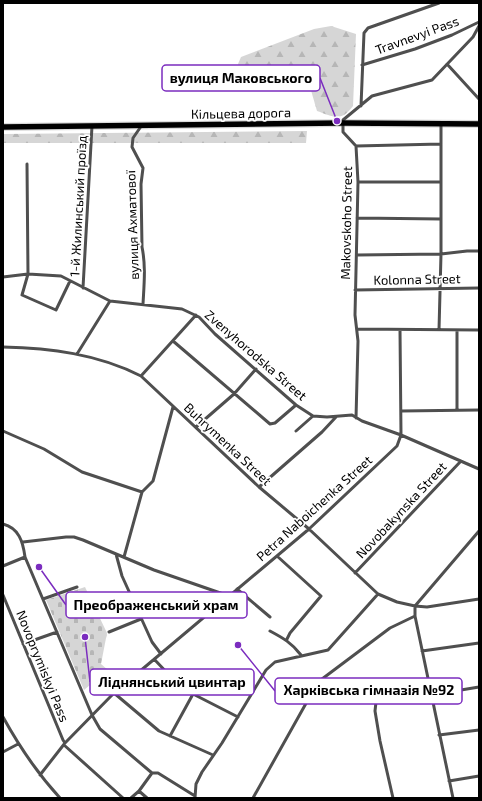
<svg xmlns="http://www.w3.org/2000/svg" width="482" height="801" viewBox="0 0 482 801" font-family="'Exo 2',sans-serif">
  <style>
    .forest { fill: url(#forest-firs) }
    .cemetery { fill: url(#cemetery-stones) }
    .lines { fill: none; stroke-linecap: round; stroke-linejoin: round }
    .highway-casing { stroke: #dbdbdb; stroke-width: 8 }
    .street { stroke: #4f4f4f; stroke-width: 3 }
    .highway { stroke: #000; stroke-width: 5.5 }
    .labels { text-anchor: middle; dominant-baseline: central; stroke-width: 3.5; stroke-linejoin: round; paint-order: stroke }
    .street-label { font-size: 13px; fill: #000; stroke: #fff }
    .leader { fill: none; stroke: #7b2cbf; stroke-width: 1.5 }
    .callout-dot { fill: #7b2cbf; stroke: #fff; stroke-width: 1.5 }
    .callout { fill: #fff; stroke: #7b2cbf; stroke-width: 1.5 }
    .callout-label { font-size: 14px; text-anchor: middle; font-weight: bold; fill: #000 }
  </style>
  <defs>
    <pattern id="forest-firs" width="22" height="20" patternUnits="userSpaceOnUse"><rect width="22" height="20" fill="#d6d6d6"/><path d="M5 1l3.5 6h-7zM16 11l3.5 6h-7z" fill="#b6b6b6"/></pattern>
    <pattern id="cemetery-stones" width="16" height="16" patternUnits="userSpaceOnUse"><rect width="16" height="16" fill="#d6d6d6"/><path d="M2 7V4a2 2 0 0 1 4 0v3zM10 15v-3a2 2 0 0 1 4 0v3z" fill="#b6b6b6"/></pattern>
  </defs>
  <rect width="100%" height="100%" fill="#fff"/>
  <path class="forest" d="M331,26L356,34L353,106C341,122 334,117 317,111L308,80L279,75L253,79L244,77L238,64L241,57L314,29Z
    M307,131L306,143H3V134Z"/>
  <path class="cemetery" d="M85,587L107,633L101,664L108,670L84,690L46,600Z"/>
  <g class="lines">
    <g class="highway-casing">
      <path id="highway" d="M3,127L342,123L479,124"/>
    </g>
    <path class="street" d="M447,64L479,99
      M362,65L415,49L452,35L479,22
      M361,106L364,33L368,28L439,3
      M142,125L133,138L132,147L143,168L141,184L142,247C146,266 144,285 143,304
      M356,146L441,144
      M27,164L28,274L22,295L56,310L70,281
      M358,182H441
      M357,218L441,219
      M357,255L441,254L467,251H479
      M3,277L28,274L61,276L110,301L182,309L199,317L215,334L296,405L313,416L327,417L352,415L362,421L401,435L479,469
      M83,288L92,126
      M355,290L479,288
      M357,329L479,330
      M439,330L441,254V125
      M457,330V410
      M173,341L270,424L275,423L296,405
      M3,347C50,348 98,354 141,376L259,487L309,529L378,594L397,602L415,606L427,607L479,599
      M77,354L110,301
      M141,376L196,315
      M401,411L479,410
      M356,418L358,341L355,315L358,182L356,146L343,132V120L372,96L432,80L473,37L479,26
      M196,427L234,394L256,369
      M3,431L44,449L82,472L142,492
      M296,431L313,416
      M259,487L322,432L336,417
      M3,524C19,528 23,542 25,557L92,715L100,729L152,773L139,791L131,798
      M23,542L66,537H74L83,540L154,570L229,596
      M116,554L122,576L152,642L161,654
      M277,556L321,596L290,633L287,639
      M124,557L142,492L153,481L173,407
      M3,566L25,557
      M355,573L461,461
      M237,589L270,617
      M3,595L63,740L65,743
      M43,599L77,587
      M415,616L453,798
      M270,631C283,638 292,643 301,655
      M109,632L141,619
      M23,644L57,632
      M422,651L479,643
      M154,659L172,678L193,694L238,717
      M114,693L159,731L213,755
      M377,693L375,711L380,741L393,798
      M431,695L479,687
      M3,717C19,746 37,773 60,798
      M439,735L479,730
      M170,736L193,694
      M64,745L123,798
      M3,752L18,744
      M152,773H158L195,796
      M40,775L65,743L114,693L309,529L397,446L401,435L400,330
      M449,781L479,776
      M139,791L147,798
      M195,798L196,784L202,772L222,743L266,670L275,662L328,650L378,594
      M253,798L318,682L390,628L415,616V606L479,531"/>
    <use href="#highway" class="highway"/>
  </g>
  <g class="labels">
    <g class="street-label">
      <text transform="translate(417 35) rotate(-20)">Travnevyi Pass</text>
      <text transform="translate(241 113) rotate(-1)">Кільцева дорога</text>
      <text transform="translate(78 206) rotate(-87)">1-й Жилинський проїзд</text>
      <text transform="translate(346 223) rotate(-89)">Makovskoho Street</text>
      <text transform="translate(132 225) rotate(-92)">вулиця Ахматової</text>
      <text transform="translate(417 279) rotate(-1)">Kolonna Street</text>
      <text transform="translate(256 355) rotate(41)">Zvenyhorodska Street</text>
      <text transform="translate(228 444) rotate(43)">Buhrymenka Street</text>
      <text transform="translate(314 508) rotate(-42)">Petra Naboichenka Street</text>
      <text transform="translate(401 510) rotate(-47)">Novobakynska Street</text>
      <text transform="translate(43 666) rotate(68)">Novoprymiskyi Pass</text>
    </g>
  </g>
  <path class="leader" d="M337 121L320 78M39 567L66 605M85 637L90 682M238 645L275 691"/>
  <g class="callout-dot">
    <circle cx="337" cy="121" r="4"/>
    <circle cx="39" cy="567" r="4"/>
    <circle cx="85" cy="637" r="4"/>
    <circle cx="238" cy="645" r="4"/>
  </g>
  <g class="callout">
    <rect x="162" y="65" width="158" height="26" rx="4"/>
    <rect x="66" y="592" width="181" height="26" rx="4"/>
    <rect x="90" y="669" width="164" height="26" rx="4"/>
    <rect x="275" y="678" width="187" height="26" rx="4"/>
  </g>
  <g class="callout-label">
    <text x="241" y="83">вулиця Маковського</text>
    <text x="156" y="610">Преображенський храм</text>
    <text x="172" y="687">Ліднянський цвинтар</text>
    <text x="369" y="695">Харківська гімназія №92</text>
  </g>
  <rect width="482" height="801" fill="none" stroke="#000000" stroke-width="8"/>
</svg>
